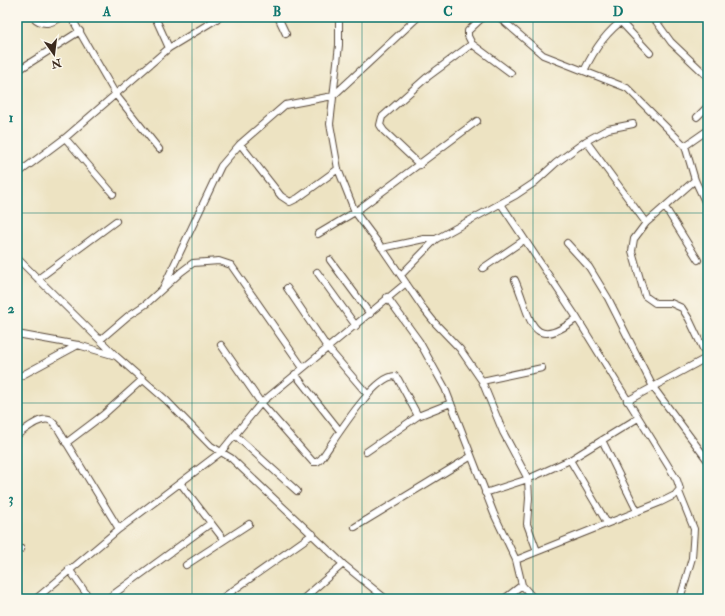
<svg xmlns="http://www.w3.org/2000/svg" width="725" height="616" viewBox="0 0 725 616" font-family="'IM FELL Double Pica',serif">
  <style>
    .lines { fill: none; stroke-linecap: round; stroke-linejoin: round }
    .minor-casing { stroke: #564637; stroke-width: 8 }
    .minor { stroke: #fff; stroke-width: 6 }
    .grid { fill: none; stroke: #0f766e; stroke-width: 1; stroke-opacity: 0.55 }
    .neatline { fill: none; stroke: #0f766e; stroke-width: 1.5 }
    .grid-label { font-size: 13px; text-anchor: middle; font-weight: bold; fill: #0f766e }
  </style>
  <rect width="100%" height="100%" fill="#fbf7ec"/>
  <filter id="ink" filterUnits="userSpaceOnUse"><feTurbulence type="fractalNoise" baseFrequency=".025" numOctaves="2"/><feDisplacementMap in="SourceGraphic" scale="8" xChannelSelector="R" yChannelSelector="G"/><feConvolveMatrix kernelMatrix="1 2 1 2 8 2 1 2 1" color-interpolation-filters="sRGB"/></filter>
  <filter id="wash" filterUnits="userSpaceOnUse"><feTurbulence type="fractalNoise" baseFrequency=".012" numOctaves="4" result="noise"/><feDisplacementMap in="SourceGraphic" scale="16" xChannelSelector="R" yChannelSelector="G"/><feGaussianBlur stdDeviation="0.9" result="paint"/><feColorMatrix in="noise" values="0 0 0 0 0 0 0 0 0 0 0 0 0 0 0 0 0 1.4 0 .05"/><feComposite in="paint" operator="in"/></filter>
  <g filter="url(#wash)">
    <rect width="100%" height="100%" fill="#ede3c2"/>
  </g>
  <g filter="url(#ink)">
    <g class="lines">
      <g class="minor-casing">
        <path id="minor" d="M33,17C43,27 51,23 62,17
          M71,17L116,95L159,149
          M155,17L169,48
          M278,17L286,34
          M339,17V45L330,124L338,169L355,212L382,248L423,308L435,323L460,349L482,381L503,432L528,479L570,460L638,418
          M483,17L468,31V36L472,44L511,73
          M499,17L543,55L627,88L685,146L695,180L708,208
          M653,17L671,42L708,77
          M621,22L650,53
          M17,71L80,31
          M584,71C595,48 607,31 627,17
          M697,117L708,106
          M65,138L113,194
          M586,141L646,223
          M240,144L281,196L290,202L298,198L338,169
          M685,146L708,130
          M420,165L384,131L380,125L382,117L426,78L472,44
          M17,174L65,138L169,48L220,17
          M695,180L646,223L634,239L632,251L645,296L655,303H671L682,308L689,319L707,357
          M501,204L577,318L677,480L680,489L675,495L661,502L516,560L522,585
          M665,207L698,260
          M318,234L355,212L477,121
          M567,243L589,267L608,298L653,387L708,461
          M382,248L424,239H436
          M17,258L115,355
          M330,260L370,314
          M483,268L524,240
          M317,272L356,326
          M401,275L436,239L516,195L534,183L556,163L586,141L608,129L633,124
          M38,279L116,221
          M515,280C531,315 529,356 577,318
          M163,288L221,166L240,144L285,105L333,96L418,17
          M287,288L327,347L368,395
          M387,297L419,341L445,388L494,514L516,560
          M17,334L78,345L116,356L166,400L211,446L231,458L343,564L386,599
          M100,340L128,316L146,304L181,272L193,263L219,261L231,265L303,368
          M221,345L261,403L313,462H317L321,459C334,441 373,376 395,376L398,379L418,416
          M295,374L340,431
          M17,378L78,345
          M482,381L542,368
          M627,401L708,357
          M17,435C25,430 39,417 49,420C53,421 56,426 58,429L119,529
          M235,435L297,491
          M602,440L637,511
          M66,443L103,415L143,379
          M366,452L418,416L451,403
          M570,460L607,523
          M181,484L224,540
          M679,492L694,529L692,558L680,599
          M485,493L528,479L529,498L527,524L537,551
          M355,527L470,457
          M17,551L21,549
          M186,565L249,524
          M69,569L90,599
          M38,597L119,529L221,452L261,403L406,283
          M107,599L211,523
          M221,599L313,534
          M303,599L343,564
          M504,599L522,585L534,599"/>
      </g>
      <use href="#minor" class="minor"/>
    </g>
  </g>
  <path class="grid" d="M192,17V599M362,17V599M533,17V599M17,213H708M17,403H708"/>
  <rect width="725" height="616" fill="none" stroke="#fbf7ec" stroke-width="44"/>
  <g transform="translate(54 54) rotate(166)" stroke="#fbf7ec" stroke-width="3" paint-order="stroke">
  <path d="M0-3L7 15L0 10L-7 15Z" fill="#3b2a1e"/>
  <text y="-6" font-size="11" font-weight="bold" text-anchor="middle" fill="#3b2a1e">N</text>
  </g>
  <rect x="22" y="22" width="681" height="572" class="neatline"/>
  <g class="grid-label">
    <text x="107" y="16">A</text>
    <text x="277" y="16">B</text>
    <text x="448" y="16">C</text>
    <text x="618" y="16">D</text>
    <text x="11" y="122">1</text>
    <text x="11" y="313">2</text>
    <text x="11" y="503">3</text>
  </g>
</svg>
